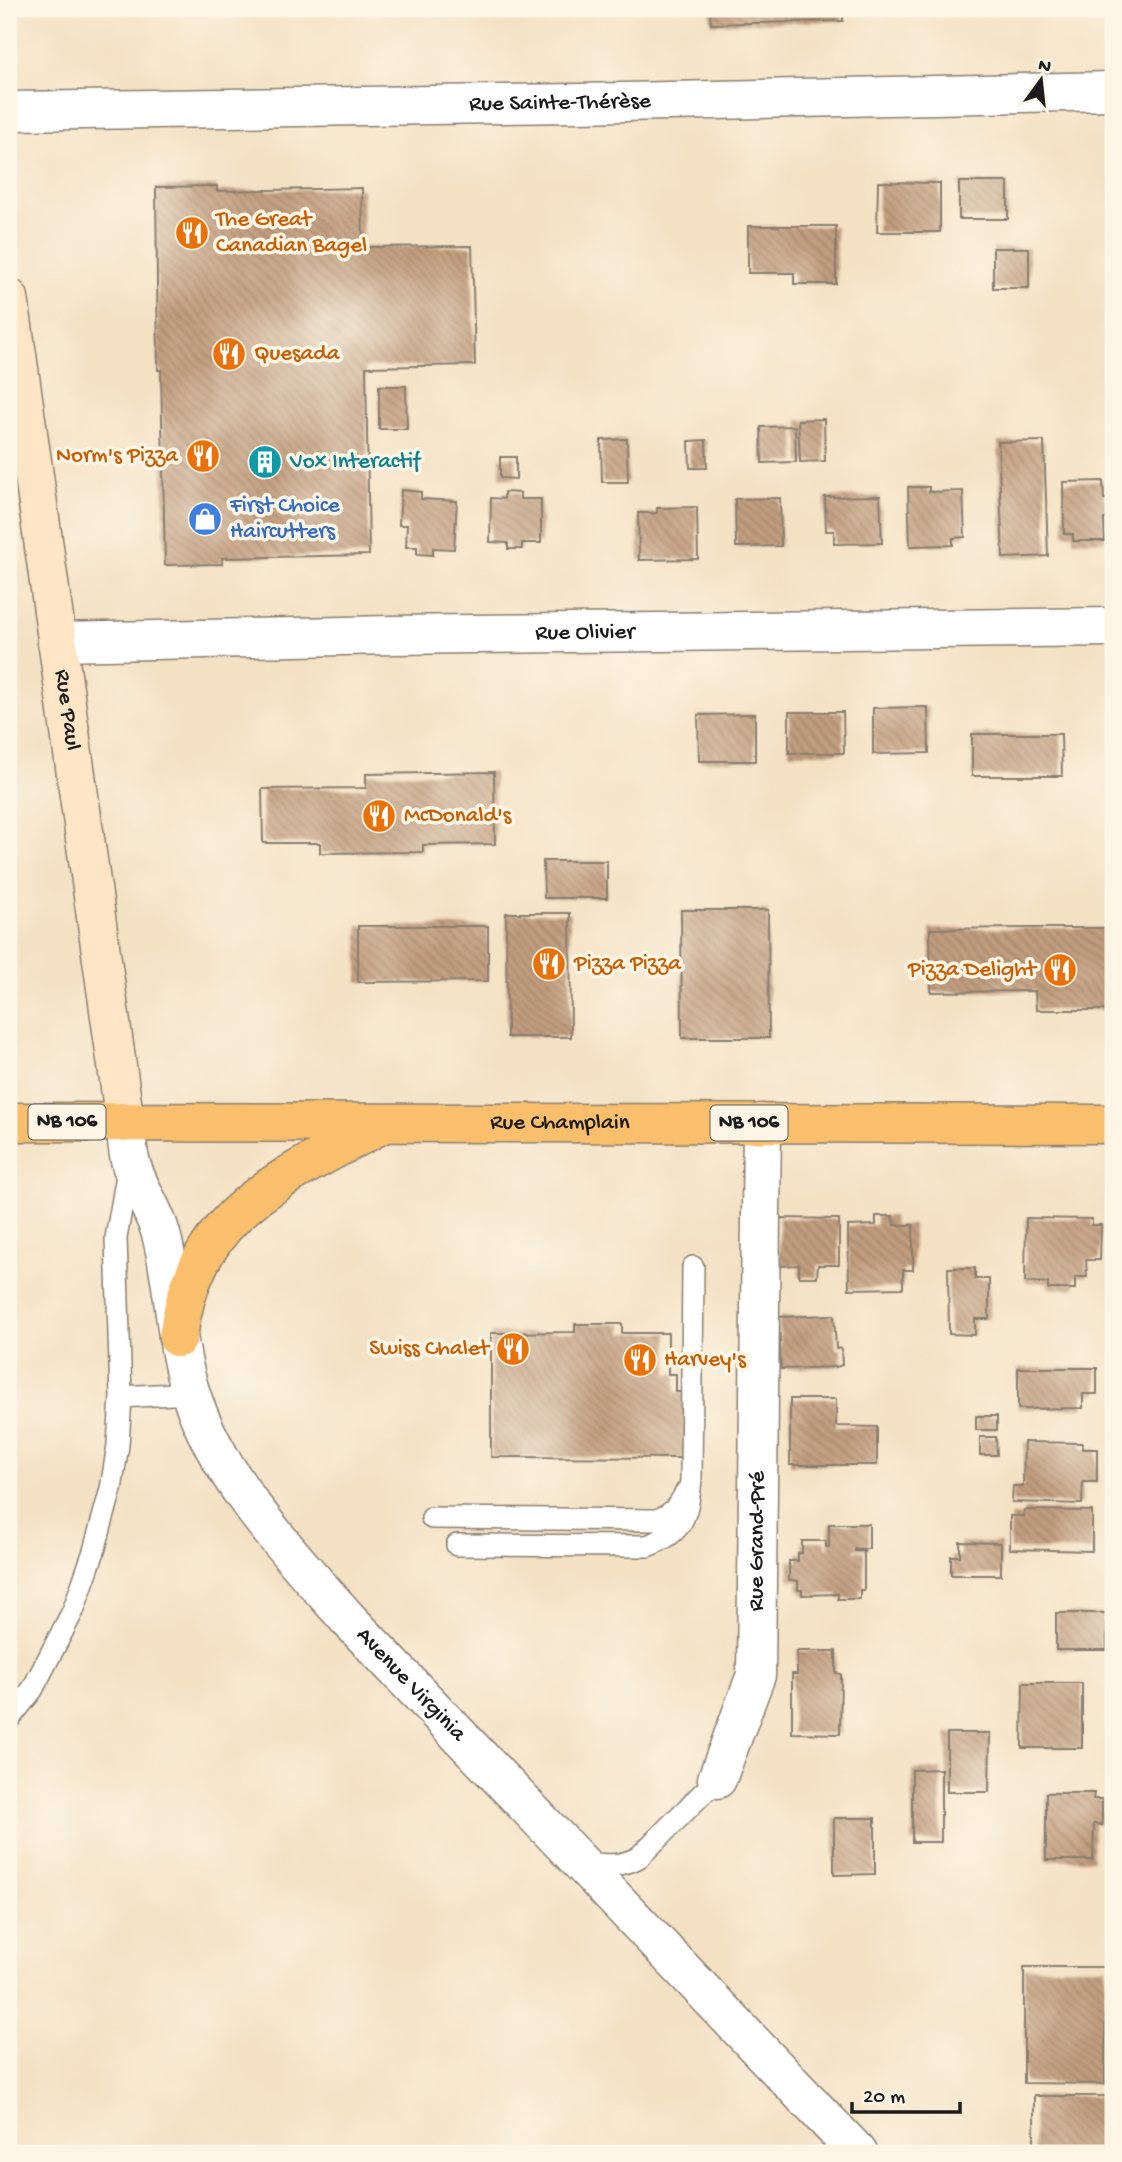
<svg xmlns="http://www.w3.org/2000/svg" width="1122" height="2162" viewBox="0 0 1122 2162" font-family="'Gochi Hand',sans-serif">
  <style>
    .building { fill: url(#building-back-hatch) }
    .lines { fill: none; stroke-linecap: round; stroke-linejoin: round }
    .service-casing { stroke: #887e70; stroke-width: 24 }
    .minor-casing { stroke: #887e70; stroke-width: 41 }
    .secondary-casing { stroke: #887e70; stroke-width: 41 }
    .primary-casing { stroke: #887e70; stroke-width: 41 }
    .service { stroke: #fff; stroke-width: 21 }
    .minor { stroke: #fff; stroke-width: 38 }
    .secondary { stroke: #fde5c5; stroke-width: 38 }
    .primary { stroke: #f9bf6d; stroke-width: 38 }
    .labels { text-anchor: middle; dominant-baseline: central; stroke-width: 7; stroke-linejoin: round; paint-order: stroke }
    .shield { fill: #fcf5e5; stroke: #5f5d58; stroke-width: 2 }
    .shield-label { font-size: 21px; font-weight: bold; fill: #1c1c1c }
    .street-label { font-size: 23px; fill: #1c1c1c; stroke: #fcf5e5 }
    .food-label { font-size: 23px; fill: #c56008; stroke: #fcf5e5; text-anchor: start }
    .culture-label { font-size: 23px; fill: #0d838f; stroke: #fcf5e5; text-anchor: start }
    .shop-label { font-size: 23px; fill: #366cbe; stroke: #fcf5e5; text-anchor: start }
  </style>
  <defs>
    <pattern id="building-back-hatch" width="6" height="6" patternUnits="userSpaceOnUse" patternTransform="scale(1.75)"><rect width="6" height="6" fill="#c39e7f"/><path d="M-1 5l2 2M0 0l6 6M5-1l2 2" fill="none" stroke="#9e8067"/></pattern>
  </defs>
  <rect width="100%" height="100%" fill="#fcf5e5"/>
  <filter id="ink" filterUnits="userSpaceOnUse"><feTurbulence type="fractalNoise" baseFrequency=".0143" numOctaves="2"/><feDisplacementMap in="SourceGraphic" scale="14" xChannelSelector="R" yChannelSelector="G"/><feConvolveMatrix kernelMatrix="1 2 1 2 8 2 1 2 1" color-interpolation-filters="sRGB"/></filter>
  <filter id="wash" filterUnits="userSpaceOnUse"><feTurbulence type="fractalNoise" baseFrequency=".00686" numOctaves="4" result="noise"/><feDisplacementMap in="SourceGraphic" scale="28" xChannelSelector="R" yChannelSelector="G"/><feGaussianBlur stdDeviation="1.57" result="paint"/><feColorMatrix in="noise" values="0 0 0 0 0 0 0 0 0 0 0 0 0 0 0 0 0 1.4 0 .05"/><feComposite in="paint" operator="in"/></filter>
  <g filter="url(#wash)">
    <rect width="100%" height="100%" fill="#f4e1c4"/>
    <g id="blocks">
      <path class="building" d="M710,9H843V21L711,24Z
        M1111,173H1113V214H1111Z
        M878,182L940,183V232H877Z
        M959,182H1008V219H959Z
        M217,186V191L362,188L363,247L472,246L475,365L366,367L369,555L222,558V564L165,565L161,370H158L156,187Z
        M748,226H836V284H794V273H748Z
        M993,248H1029V288H993Z
        M379,386H406L407,429H379Z
        M824,419L825,461L800,462L798,420Z
        M795,426L796,462L762,463L761,427Z
        M627,439L628,482H602L601,440Z
        M706,440L707,468H690L689,441Z
        M1044,441L1048,556L1003,558L998,442Z
        M500,457H516V479L500,478Z
        M1103,481L1104,499H1108V518L1104,519L1105,541H1073V534H1064L1063,482Z
        M908,487H929V492L963,491L965,537L953,538V545L910,546Z
        M401,490L421,492V499L457,501L454,549L433,548V555L417,554V547H406L407,525H399Z
        M504,492L520,493V499H541V543H522V549H508V543L490,542L491,498L504,499Z
        M880,496L882,543L834,544V531H826L825,497Z
        M780,498L781,546L736,547L735,499Z
        M697,507L698,559L639,560L638,513H657V508Z
        M928,707L929,753L873,754V708Z
        M789,712H843L844,753H789Z
        M755,714V761H699L698,715Z
        M972,734H1061L1062,776H972Z
        M494,772L495,844L423,845V852L320,853V843H263L262,789L366,788V774Z
        M543,861H607V898H544Z
        M681,910H768L769,1038H682Z
        M506,913H570L571,1037H507Z
        M358,926H488V981L358,982Z
        M1036,928H1113V1010H1036L1035,991L931,992L930,929Z
        M876,1216H893L894,1225H913V1270H903V1288L849,1289L848,1226L876,1225Z
        M779,1218L839,1219V1265H818L817,1277H799V1265L779,1266Z
        M1026,1218L1092,1219V1225H1101L1100,1260H1086L1087,1277H1075V1289H1048V1283L1025,1282Z
        M948,1268H975V1279H989V1319H975V1335L949,1334Z
        M834,1315L836,1349L841,1348L842,1365L836,1367L781,1369L779,1317Z
        M575,1324H622V1333H668V1374H676V1392H687V1458L491,1457V1333L575,1332Z
        M1018,1368H1097V1394H1083V1408L1018,1409Z
        M790,1399H836V1426L877,1427V1465H790Z
        M976,1416H997V1430H976Z
        M980,1437H996L997,1455H980Z
        M1024,1442L1082,1443V1449H1097V1482H1083L1082,1504L1012,1502L1013,1486H1023Z
        M1024,1510L1092,1511V1551L1010,1549V1516H1024Z
        M829,1524H869V1549H855V1551H864V1590H860V1599H838V1594L802,1595V1590H798V1581L789,1580V1561H798V1553H802V1541H826V1547H829Z
        M960,1542L1001,1543V1575H951V1556H960Z
        M1056,1613H1107V1650H1056Z
        M797,1651H836V1673L841,1674L840,1734L792,1733V1674H797Z
        M1023,1683H1082V1748H1022Z
        M947,1733H990L989,1792H947Z
        M941,1769V1842H912V1770Z
        M1046,1793H1094L1093,1799H1102V1825L1094,1824L1093,1860H1046Z
        M834,1818H875V1874L834,1875Z
        M1024,1967H1106L1105,2084L1024,2083Z
        M1034,2096H1109V2153H1034Z"/>
    </g>
  </g>
  <g filter="url(#ink)">
    <use href="#blocks" fill-opacity="0" stroke="#887e70" stroke-width="2"/>
    <g class="lines">
      <g class="service-casing">
        <path id="service" d="M121,1397L190,1393
          M432,1518L656,1520C672,1515 679,1506 686,1492
          M457,1545L647,1546C684,1533 687,1516 691,1480L693,1267
          M9,1719L32,1690L73,1611L94,1551L111,1489L118,1445L121,1397L116,1238L128,1170
          M582,1862C603,1865 620,1868 639,1857L717,1779"/>
      </g>
      <g class="minor-casing">
        <g id="minor">
          <path id="s1" d="M9,111L578,103L1113,91"/>
          <path id="s2" d="M57,642L392,635L1113,627"/>
          <path id="s3" d="M125,1123C127,1135 127,1148 130,1160C136,1186 154,1208 161,1234C175,1285 174,1340 190,1391C216,1476 289,1553 347,1618L858,2153"/>
          <path id="s4" d="M717,1779L756,1675L762,1123"/>
        </g>
      </g>
      <g class="secondary-casing">
        <g id="secondary">
          <path id="s5" d="M9,298L125,1123"/>
        </g>
      </g>
      <g class="primary-casing">
        <g id="primary">
          <path id="s6" d="M9,1122L1113,1124"/>
          <path d="M178,1338C193,1210 282,1179 382,1124"/>
        </g>
      </g>
      <use href="#service" class="service"/>
      <use href="#minor" class="minor"/>
      <use href="#secondary" class="secondary"/>
      <use href="#primary" class="primary"/>
    </g>
  </g>
  <defs>
    <g id="restaurant-disc" transform="scale(1.75)"><circle r="9.5" fill="#e8710a" stroke="#fcf5e5"/><path d="M-5-6h1v4h1v-4h1v4h1v-4h1v5L-1.5 .5V6h-2V.5L-5-1ZM5-6V6H3V1.5H1.5Q1.5-4 5-6Z" fill="#fff"/></g>
    <g id="building-disc" transform="scale(1.75)"><circle r="9.5" fill="#0f9aa8" stroke="#fcf5e5"/><path d="M-4-6H4V6H1V3H-1V6H-4ZM-2.5-4.3h1.7v1.8h-1.7ZM.8-4.3h1.7v1.8H.8ZM-2.5-1h1.7V.8h-1.7ZM.8-1h1.7V.8H.8Z" fill="#fff"/></g>
    <g id="shop-disc" transform="scale(1.75)"><circle r="9.5" fill="#3f7fe0" stroke="#fcf5e5"/><path d="M-5-2.5h2.3a2.7 3.5 0 0 1 5.4 0H5L5.5 6h-11ZM-1.5-2.5h3a1.5 2.3 0 0 0-3 0Z" fill="#fff"/></g>
  </defs>
  <g fill-rule="evenodd">
    <use href="#restaurant-disc" x="192" y="233"/>
    <use href="#restaurant-disc" x="229" y="354"/>
    <use href="#restaurant-disc" x="203" y="456"/>
    <use href="#building-disc" x="265" y="462"/>
    <use href="#shop-disc" x="205" y="519"/>
    <use href="#restaurant-disc" x="379" y="816"/>
    <use href="#restaurant-disc" x="549" y="964"/>
    <use href="#restaurant-disc" x="1060" y="970"/>
    <use href="#restaurant-disc" x="513" y="1349"/>
    <use href="#restaurant-disc" x="640" y="1360"/>
  </g>
  <g class="labels">
    <g class="shield">
      <rect x="28.5" y="1104.5" width="77" height="35" rx="5"/>
      <rect x="710.5" y="1105.5" width="77" height="35" rx="5"/>
    </g>
    <g class="shield-label">
      <text x="67" y="1122">NB 106</text>
      <text x="749" y="1123">NB 106</text>
    </g>
    <g class="street-label">
      <text stroke="none"><textPath href="#s1" startOffset="551">Rue Sainte-Thérèse</textPath></text>
      <text stroke="none"><textPath href="#s2" startOffset="528">Rue Olivier</textPath></text>
      <text stroke="none"><textPath href="#s5" startOffset="416">Rue Paul</textPath></text>
      <text stroke="none"><textPath href="#s6" startOffset="551">Rue Champlain</textPath></text>
      <text stroke="none"><textPath href="#s4" startOffset="245">Rue Grand-Pré</textPath></text>
      <text stroke="none"><textPath href="#s3" startOffset="648">Avenue Virginia</textPath></text>
    </g>
    <g class="food-label">
      <text x="216" y="220">The Great<tspan x="216" dy="26">Canadian Bagel</tspan></text>
      <text x="254" y="354">Quesada</text>
      <text x="178" y="456" text-anchor="end">Norm's Pizza</text>
      <text x="404" y="816">McDonald's</text>
      <text x="574" y="964">Pizza Pizza</text>
      <text x="1036" y="970" text-anchor="end">Pizza Delight</text>
      <text x="489" y="1349" text-anchor="end">Swiss Chalet</text>
      <text x="664" y="1360">Harvey's</text>
    </g>
    <g class="culture-label">
      <text x="290" y="462">Vox Interactif</text>
    </g>
    <g class="shop-label">
      <text x="230" y="506">First Choice<tspan x="230" dy="26">Haircutters</tspan></text>
    </g>
  </g>
  <rect width="1122" height="2162" fill="none" stroke="#fcf5e5" stroke-width="35"/>
  <g transform="translate(1041 80) rotate(15)" stroke="#fcf5e5" stroke-width="5" paint-order="stroke">
  <path d="M0-5L12 26L0 18L-12 26Z" fill="#1c1c1c"/>
  <text y="-10" font-size="19" font-weight="bold" text-anchor="middle" fill="#1c1c1c">N</text>
  </g>
  <path d="M852 2102v10h108v-10" fill="none" stroke="#1c1c1c" stroke-width="3.5"/>
  <text x="863" y="2102" font-size="21" fill="#1c1c1c" stroke="#fcf5e5" stroke-width="5" paint-order="stroke">20 m</text>
</svg>
